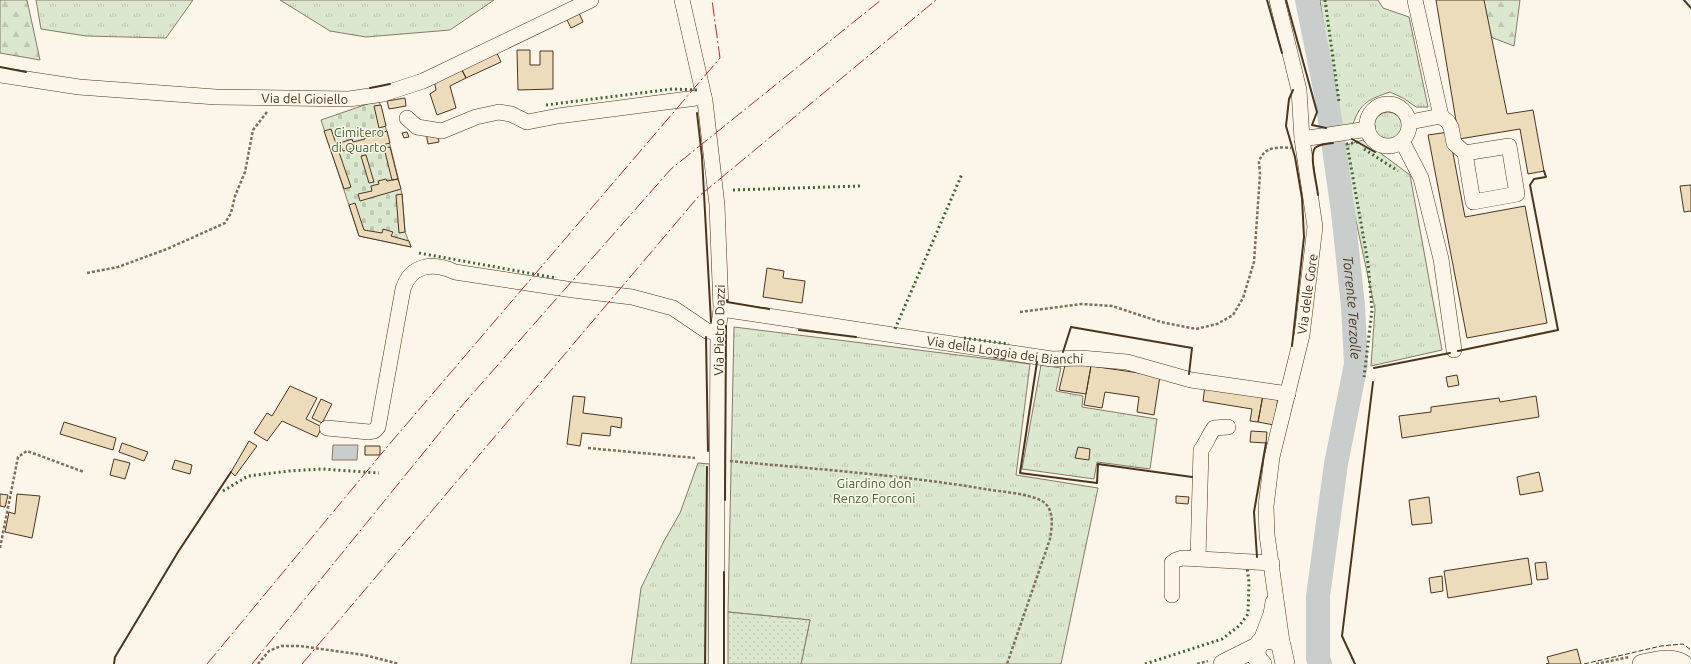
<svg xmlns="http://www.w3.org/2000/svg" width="1691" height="664" viewBox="0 0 1691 664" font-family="Ubuntu,sans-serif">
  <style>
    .grass { fill: url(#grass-tufts); stroke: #887966 }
    .forest { fill: url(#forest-firs); stroke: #887966 }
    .cemetery { fill: url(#cemetery-stones); stroke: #887966 }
    .garden { fill: url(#garden-dots); stroke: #887966 }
    .water { fill: #c9cecd; stroke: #887966 }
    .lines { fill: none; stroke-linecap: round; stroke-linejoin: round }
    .river { stroke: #c9cecd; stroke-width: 24 }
    .building { fill: #ecdcbc; stroke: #4a3520 }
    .minor-casing { stroke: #4a3520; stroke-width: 16 }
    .major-casing { stroke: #4a3520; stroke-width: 20 }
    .path { stroke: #7f6f5c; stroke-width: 2.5; stroke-dasharray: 3 2; stroke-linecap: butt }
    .minor { stroke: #fbf6e9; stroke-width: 15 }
    .major { stroke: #fbf6e9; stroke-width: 19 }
    .hedge { stroke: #436837; stroke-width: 3; stroke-dasharray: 2 3; stroke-linecap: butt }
    .fence { stroke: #4a3520; stroke-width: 1; stroke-dasharray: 5 2; stroke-linecap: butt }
    .wall { stroke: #4a3520; stroke-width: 2 }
    .power { stroke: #c62828; stroke-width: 1; stroke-dasharray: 14 3 2 3; stroke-linecap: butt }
    .labels { text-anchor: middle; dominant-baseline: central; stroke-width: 3; stroke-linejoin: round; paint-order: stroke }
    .street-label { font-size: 13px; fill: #4a3520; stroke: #fbf6e9 }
    .park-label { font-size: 13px; fill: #436837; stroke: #fbf6e9 }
    .water-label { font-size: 14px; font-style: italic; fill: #4a3520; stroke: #fbf6e9 }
  </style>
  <defs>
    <pattern id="grass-tufts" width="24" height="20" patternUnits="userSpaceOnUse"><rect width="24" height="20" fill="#dce7d0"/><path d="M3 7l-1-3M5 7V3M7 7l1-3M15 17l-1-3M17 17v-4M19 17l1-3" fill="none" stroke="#bec7b2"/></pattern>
    <pattern id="forest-firs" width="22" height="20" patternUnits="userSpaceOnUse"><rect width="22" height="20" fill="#dce7d0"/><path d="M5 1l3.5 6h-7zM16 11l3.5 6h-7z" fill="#bec7b2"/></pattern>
    <pattern id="cemetery-stones" width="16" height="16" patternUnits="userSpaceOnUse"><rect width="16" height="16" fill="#dce7d0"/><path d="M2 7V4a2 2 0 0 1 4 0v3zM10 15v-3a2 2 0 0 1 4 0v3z" fill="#bec7b2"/></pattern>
    <pattern id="garden-dots" width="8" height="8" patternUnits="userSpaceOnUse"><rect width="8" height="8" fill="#dce7d0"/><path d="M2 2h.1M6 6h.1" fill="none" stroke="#bec7b2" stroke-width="1.8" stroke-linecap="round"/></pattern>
  </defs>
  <rect width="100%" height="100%" fill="#fbf6e9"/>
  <path class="grass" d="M36,0H193L166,38L86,36L41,29Z
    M280,0H494L450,30L366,37L330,31Z
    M1320,0H1378L1383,8L1409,17L1428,107H1416L1403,98L1390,92C1369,99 1360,103 1353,124L1338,128Z
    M1374 126a14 14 0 1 1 28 0a14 14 0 1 1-28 0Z
    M1363,140L1410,175L1442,350L1371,366L1375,309L1340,147Z
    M734,327L1030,364L1016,475L1098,488L1061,664H801L810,620L728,612Z
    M1041,365L1061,368L1056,391L1083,396L1082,407L1157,419L1150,469L1097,462L1094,479L1022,469Z
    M698,463L710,464L709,664H631L641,588L664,541L680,513Z"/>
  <path class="forest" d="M0,0H27L40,60L0,53Z
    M1478,0H1520L1514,46L1488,36Z"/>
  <path class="cemetery" d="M379,100L402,194L405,232L411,247L359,236L321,120Z"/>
  <path class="garden" d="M728,612L810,620L801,664H728Z"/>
  <path class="water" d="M333,445H358L357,460H332Z"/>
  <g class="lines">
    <path class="river" id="s1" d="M1307,0L1327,99L1343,212L1353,306L1356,364L1336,464L1318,596V658L1320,664"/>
  </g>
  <path class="building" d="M1436,0H1484L1507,114L1533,110L1544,171L1528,174L1520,129L1459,139Z
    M579,13L583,22L571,28L566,18Z
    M517,50H530V65H540V51H553V89L518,90Z
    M496,51L501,62L466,78L461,68Z
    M461,68L466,78L450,86L456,108L437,115L430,94L436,90L434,80Z
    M405,98L406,106L389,109L387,101Z
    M381,105L386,126L379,128L374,106Z
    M331,129L351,187L344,189L324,131Z
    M372,131L374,135L387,131L390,143L360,151L358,147L343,151L340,143L352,139L353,142L365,139L364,133Z
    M437,131L439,142L428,144L426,133Z
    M407,132L409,137L404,138L402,133Z
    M1449,132L1465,217L1525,206L1547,323L1467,338L1428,135Z
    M390,147L398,179L392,180L384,148Z
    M366,155L374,182L369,183L361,156Z
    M386,179L387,181L398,179L401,189L360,201L358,194L372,191L371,186L379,184L378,181Z
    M1691,185V211L1684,212L1680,186Z
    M402,194L405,232L399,233L396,195Z
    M355,203L364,230L382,233L383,229L393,232L391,236L409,241L411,247L359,236L349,205Z
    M767,268L784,271L783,278L805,281L802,303L763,297Z
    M1066,361L1091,366L1086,394L1059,390Z
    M1091,366L1160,376L1154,415L1137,412L1139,397L1105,392L1102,408L1084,405Z
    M1457,375L1459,385L1448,387L1446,377Z
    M290,386L317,398L306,419L322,427L317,437L282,421L267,441L254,433L267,413L272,416Z
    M1205,386L1263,395L1258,422L1250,421L1252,409L1203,401Z
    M1263,395L1278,398L1274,425L1258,422Z
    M573,396L585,397L583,413L622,418L621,428L611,426L610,436L582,433L580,446L567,444Z
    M1536,396L1539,417L1402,438L1399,416L1431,412V407L1499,398L1500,402Z
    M321,399L332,404L322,423L312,418Z
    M64,422L116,438L113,450L60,434Z
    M1251,431L1267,432L1266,443L1250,442Z
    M249,441L257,446L235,476L231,472Z
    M122,443L148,452L144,461L119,452Z
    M365,446H380V455H365Z
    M1078,447L1090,449L1089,460L1075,458Z
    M114,459L130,463L125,479L110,475Z
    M175,460L192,465L190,474L172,469Z
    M1539,472L1543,491L1520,495L1517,477Z
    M0,494L8,495L5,507L0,506Z
    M17,494L40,496L32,538L5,532L9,512L15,514Z
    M1176,496L1189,497L1188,504L1176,503Z
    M1429,497L1432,523L1412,525L1409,500Z
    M1528,558L1532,584L1448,598L1444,571Z
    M1546,562L1548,579L1537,580L1535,563Z
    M1442,576L1443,591L1431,593L1429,578Z
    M1577,649L1581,664H1546L1549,663L1547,657Z"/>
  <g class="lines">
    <g class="minor-casing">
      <g id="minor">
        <path d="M682,0L705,101L717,205L721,309L718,332L716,664"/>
        <path d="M1277,0L1299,90L1302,139L1315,227L1302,335L1272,457L1266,506L1267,535L1283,649"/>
        <path id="s2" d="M0,75L79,87L216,97L349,99L383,94L423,81L591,0"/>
        <circle cx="1388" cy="125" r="21"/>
        <path d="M1441,116L1448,122L1451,127L1454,143L1465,153L1473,202L1517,194L1509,146L1465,153"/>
        <path d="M407,118L417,127L442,131L476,117L499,112L511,114L527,122L558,116L704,97"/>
        <path d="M1410,122L1441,116L1415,0"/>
        <path d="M1302,139L1368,129"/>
        <path d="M1402,141L1421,178L1441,259L1454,350"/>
        <path id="s3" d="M721,309L1052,359L1081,358L1127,362L1191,380L1288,394"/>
        <path d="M327,428L369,432L374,431L378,427L403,289C411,264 433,262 455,272L573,290L632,297L673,308L707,331L718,332"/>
        <path d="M1198,558L1201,450C1206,444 1209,435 1214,428L1228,427"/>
        <path d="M1172,595V563L1176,560L1182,558L1272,563"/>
        <path d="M1260,643L1271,614L1273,602"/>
      </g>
    </g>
    <g class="major-casing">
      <path id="major" d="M1223,664L1257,647
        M1262,664C1255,658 1254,650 1260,643C1267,637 1275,639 1281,645L1285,664
        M1642,664C1656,661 1670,657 1683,664"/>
    </g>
    <path class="path" d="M87,273L118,267L167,249L225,223L231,213L235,196L245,172L253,130L267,112
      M1020,312L1082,304L1112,306L1161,322L1196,329L1217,324L1233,315L1243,298L1254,262L1260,174C1260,171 1259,165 1259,162C1263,146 1279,147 1291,148
      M588,448L695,458
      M730,461C815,469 901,475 985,489C1002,492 1027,493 1042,501C1055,509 1052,526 1050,539L1007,664
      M0,548L18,457L27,451L84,472
      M258,664L269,651L281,646H300L364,655L399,664
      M1197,664L1208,661
      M1596,664L1629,657"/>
    <use href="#minor" class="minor"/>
    <use href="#major" class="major"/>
    <path class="hedge" d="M1325,0L1339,102
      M546,105L672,89L697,90
      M1358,142L1347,144L1368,263L1372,310L1364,377
      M1364,149L1398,171
      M733,190L860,186
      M419,253L556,278
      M895,329L962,174
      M964,338L1009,344
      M223,491L248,476L289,471L322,469L379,473
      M1145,664L1222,639L1239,626L1248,614L1249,582L1247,568"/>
    <path class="fence" d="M1584,664L1661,646L1683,644L1691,650"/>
    <path class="wall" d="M1267,0L1282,53
      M1286,0L1317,112L1312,125L1326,128
      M1684,0L1691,8
      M0,67L26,72
      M370,88L390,84
      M697,113L702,157L711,322
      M1352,139L1375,152
      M1318,195C1317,184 1309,156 1315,148C1319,144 1327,144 1333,143
      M727,300V302L769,309
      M799,330L856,337
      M706,337L708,451
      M1292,346L1304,237L1302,198L1295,157L1286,126L1289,99L1293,90
      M1458,351L1558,330L1530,185L1534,179L1546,177L1544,171
      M1063,352L1071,327L1192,348L1189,374
      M1037,362L1020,473L1097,483L1098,464L1192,477
      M1374,368L1450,353
      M725,500L726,326
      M1257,557L1254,512L1266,443
      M114,664L115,657L178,552L231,472
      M705,664L707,467
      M724,664V572
      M1355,664L1342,636L1373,382"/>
    <path class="power" d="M207,664L387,447L720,58L712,0
      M252,664L459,409L671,169L881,0
      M302,664L698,197L936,0"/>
  </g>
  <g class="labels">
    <g class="street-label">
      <text stroke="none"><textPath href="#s2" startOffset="306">Via del Gioiello</textPath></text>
      <text transform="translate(1307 294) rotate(-82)">Via delle Gore</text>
      <text transform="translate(719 330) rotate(-89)">Via Pietro Dazzi</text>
      <text stroke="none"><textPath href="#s3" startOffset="287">Via della Loggia dei Bianchi</textPath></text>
    </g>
    <g class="park-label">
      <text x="359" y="132">Cimitero<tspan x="359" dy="15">di Quarto</tspan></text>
      <text x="874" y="483">Giardino don<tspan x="874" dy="15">Renzo Forconi</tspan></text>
    </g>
    <g class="water-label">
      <text stroke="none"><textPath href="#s1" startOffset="311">Torrente Terzolle</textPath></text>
    </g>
  </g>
</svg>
